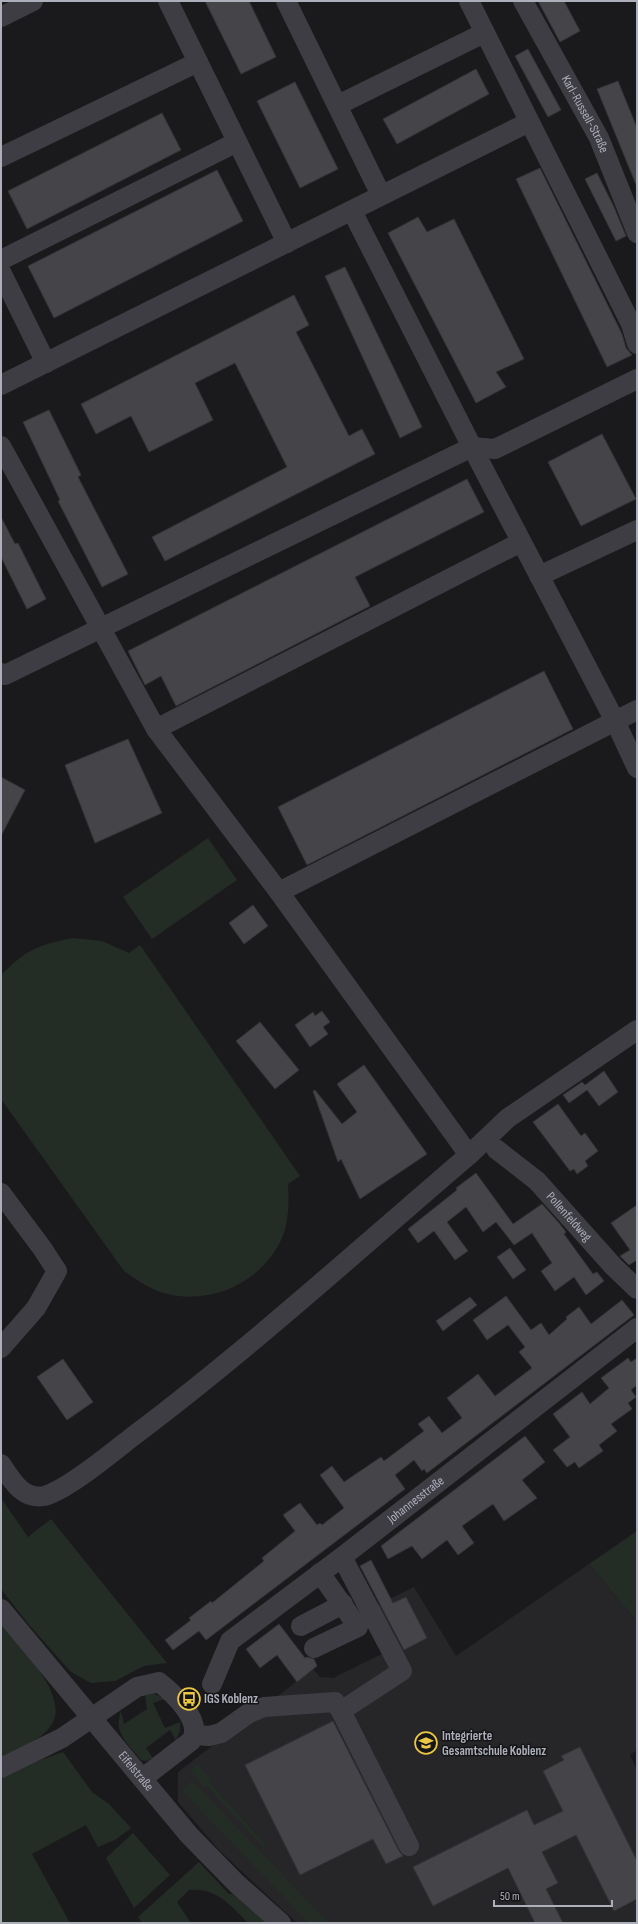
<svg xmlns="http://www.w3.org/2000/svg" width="638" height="1924" viewBox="0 0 638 1924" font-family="'Sofia Sans Condensed',sans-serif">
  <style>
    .built { fill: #262629 }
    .green { fill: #242c26 }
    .building { fill: #444449; stroke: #343438 }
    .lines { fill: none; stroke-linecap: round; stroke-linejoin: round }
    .minor { stroke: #3d3d43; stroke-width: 20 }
    .labels { text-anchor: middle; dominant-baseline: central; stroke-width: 3; stroke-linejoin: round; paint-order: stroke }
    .street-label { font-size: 13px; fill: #adafbb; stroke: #151517 }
    .poi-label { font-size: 13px; font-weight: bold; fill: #adafbb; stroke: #151517; text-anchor: start }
  </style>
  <rect width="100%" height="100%" fill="#1a1a1c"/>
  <path class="built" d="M589,1564L637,1622V1750L630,1755L637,1770V1923H297L219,1850L178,1802V1772L313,1669L320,1677L333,1678L394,1648L373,1607L414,1587L456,1656Z"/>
  <path class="green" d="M208,838L237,880L152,939L123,897Z
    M73,938L102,941L129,953L140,945L300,1176L288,1184C289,1202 289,1221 282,1238C263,1280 217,1303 172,1295C154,1292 138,1281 124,1271L1,1099V975C27,949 38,945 73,938Z
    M1,1498L28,1537L51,1519L167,1663L144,1666L115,1681L91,1683L71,1672L30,1626L1,1589Z
    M637,1531V1622L589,1564Z
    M1,1623C18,1644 70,1696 52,1724C42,1741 18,1748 1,1757Z
    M153,1693L165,1699L153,1703L165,1728L180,1722V1730L176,1741L170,1730L146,1748L153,1758L146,1761L141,1760C128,1743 113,1734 121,1711L124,1724L147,1709L145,1694Z
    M63,1752L92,1792L109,1804L131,1828L115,1840L98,1847L86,1825L32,1854L70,1923H1V1779L38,1761Z
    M197,1764L212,1780L209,1782L266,1845L263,1847L206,1785L204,1787L190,1771Z
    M192,1781L329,1923H309L182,1791Z
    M133,1833L170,1875L134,1908L106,1858Z
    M199,1862L229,1894L236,1893L269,1923H248C229,1904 217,1888 189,1890L177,1902L191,1923H142L138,1917Z"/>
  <path class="building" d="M205,1H249L276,57L241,74Z
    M538,1H564L580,31L560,42Z
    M528,49L561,110L548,117L515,56Z
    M476,69L489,94L397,144L383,119Z
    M618,81L637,128V187L597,89Z
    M295,82L338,169L300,188L257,101Z
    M162,113L181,150L27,229L8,191Z
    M540,168L622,334L626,348L632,355L607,367L516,179Z
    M217,170L243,221L54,318L28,266Z
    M597,173L614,207L626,236L616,241L585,179Z
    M418,217L427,232L454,219L524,359L496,372L506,387L476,403L388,233Z
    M345,267L422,427L400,438L325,276Z
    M294,295L309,325L296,332L349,436L362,429L375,454L165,561L152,537L287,467L235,363L195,383L213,420L149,452L131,416L96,434L81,404Z
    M49,410L81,475L78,477L128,574L102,587L58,501L60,500L23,422Z
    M602,434L636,499L581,526L548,462Z
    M467,479L484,512L355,577L370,606L176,706L161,676L145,685L128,651Z
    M1,517L15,544L18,543L46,599L27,609L1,557Z
    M544,671L573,729L307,865L278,807Z
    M128,739L162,813L95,843L65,765Z
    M1,777L25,790L1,836Z
    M253,905L268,926L244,944L229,923Z
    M322,1011L330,1022L323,1027L328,1034L310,1047L295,1025L313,1012L315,1016Z
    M260,1022L299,1070L275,1089L236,1041Z
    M364,1065L427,1154L360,1199L341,1159L338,1162L313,1091L315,1090L342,1124L357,1112L337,1084Z
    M604,1071L618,1092L599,1106L587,1090L569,1103L563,1095L582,1082L585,1085Z
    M558,1104L581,1136L585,1133L598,1151L585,1161L588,1166L577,1174L574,1169L570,1171L533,1122Z
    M476,1173L513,1224L542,1204L559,1223L566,1232L564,1234L593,1274L597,1272L604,1281L586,1295L574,1277L555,1291L541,1271L552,1263L532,1233L514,1245L496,1222L483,1232L466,1207L447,1222L468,1251L455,1260L434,1231L418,1243L408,1229L457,1190L456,1188Z
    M637,1205V1260L629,1265L620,1256L630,1250L611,1223Z
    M510,1248L526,1270L513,1279L497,1257Z
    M506,1296L531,1330L541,1323L549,1335L567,1319L566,1317L579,1307L591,1324L622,1300L634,1315L427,1473L424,1469L422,1471L414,1460L395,1475L405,1489L206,1640L199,1631L173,1650L165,1640L191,1620L189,1618L211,1601L212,1603L264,1561L262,1558L295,1531L283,1515L300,1503L317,1525L320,1523L322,1525L344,1508L320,1475L332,1466L344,1482L381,1457L384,1461L424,1431L418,1424L429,1416L442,1433L462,1418L447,1398L478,1374L495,1396L532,1368L519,1352L525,1347L508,1325L487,1340L473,1320Z
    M470,1297L477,1305L443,1331L436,1321Z
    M628,1358L631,1362L637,1358V1385L631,1390L636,1397L628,1403L632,1409L611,1424L617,1431L599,1445L603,1451L579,1468L575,1462L567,1467L553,1450L570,1437L553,1414L582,1392L590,1404L609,1388L601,1378Z
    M63,1359L93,1402L67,1420L37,1377Z
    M525,1436L545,1462L522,1480L537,1498L504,1521L493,1504L462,1526L474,1543L458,1555L447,1540L422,1559L412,1546L388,1559L381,1546Z
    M371,1560L393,1603L406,1597L427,1638L404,1650L360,1566Z
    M279,1624L305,1658L307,1657L314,1659L317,1666L297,1682L277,1655L260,1668L246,1649Z
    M333,1721L399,1851L403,1856L386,1864L373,1839L300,1875L245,1765Z
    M580,1747L637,1861V1899L614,1911L576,1835L542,1852L558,1883L546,1889L563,1923H535L508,1868L433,1906L413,1867L527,1810L534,1825L563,1811L543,1771L564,1760L561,1756Z"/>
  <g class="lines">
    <g class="minor">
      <path d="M168,1L287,243"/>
      <path d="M286,1L381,195"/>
      <path d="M469,1L631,324L637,344"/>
      <path id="s1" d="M523,1L599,138L637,233"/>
      <path d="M1,17L33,1"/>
      <path d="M338,105L484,33"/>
      <path d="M1,157L198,62"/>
      <path d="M352,211L472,447L615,721L637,768"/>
      <path d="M1,260L237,142"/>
      <path d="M1,272L46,363"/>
      <path d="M1,385L529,122"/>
      <path d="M1,446L156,729L279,892L469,1155"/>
      <path d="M539,576L637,530"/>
      <path d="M1,673L5,675L472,447L495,449L637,379"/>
      <path d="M156,729L521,542"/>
      <path d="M279,892L637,710"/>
      <path id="s2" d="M496,1149L537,1181L613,1266L637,1289"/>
      <path d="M1,1193L42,1248L57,1271L36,1308L1,1348"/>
      <path d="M1,1464C11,1479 22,1500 44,1496C66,1491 113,1452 132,1437C249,1349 358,1250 469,1155L508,1118L637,1030"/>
      <path id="s3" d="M1,1609L189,1835L236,1883L281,1923"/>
      <path d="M301,1626L343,1604"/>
      <path d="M314,1648L358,1627L320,1573"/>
      <path id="s4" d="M212,1684L230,1641L342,1557L637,1328"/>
      <path d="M341,1711L402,1671L342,1557"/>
      <path d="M195,1735L209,1736L221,1733L249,1713L264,1707L335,1702L341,1711L409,1846"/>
      <path d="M1,1768L62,1738L137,1687L159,1682C174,1694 204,1722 191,1741L143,1778"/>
    </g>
  </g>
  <defs>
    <g id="bus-ring" transform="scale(1.15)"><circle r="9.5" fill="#151517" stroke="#ebc743" stroke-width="1.5"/><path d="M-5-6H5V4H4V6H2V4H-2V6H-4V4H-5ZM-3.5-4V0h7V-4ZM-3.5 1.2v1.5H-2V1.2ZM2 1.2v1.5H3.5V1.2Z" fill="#ebc743"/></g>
    <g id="school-ring" transform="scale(1.15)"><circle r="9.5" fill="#151517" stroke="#ebc743" stroke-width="1.5"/><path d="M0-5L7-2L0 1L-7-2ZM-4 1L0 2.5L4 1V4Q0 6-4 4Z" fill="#ebc743"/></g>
  </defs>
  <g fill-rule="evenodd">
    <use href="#bus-ring" x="189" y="1699"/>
    <use href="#school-ring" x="426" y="1743"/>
  </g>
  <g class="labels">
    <g class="street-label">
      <text stroke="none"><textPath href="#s1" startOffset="129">Karl-Russell-Straße</textPath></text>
      <text stroke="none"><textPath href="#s2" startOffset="100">Pollenfeldweg</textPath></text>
      <text stroke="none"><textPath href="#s4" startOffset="280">Johannesstraße</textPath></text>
      <text stroke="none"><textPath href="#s3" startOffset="211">Eifelstraße</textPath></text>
    </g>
    <g class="poi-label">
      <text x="204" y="1699">IGS Koblenz</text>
      <text x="442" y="1736">Integrierte<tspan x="442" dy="15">Gesamtschule Koblenz</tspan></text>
    </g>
  </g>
  <rect width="638" height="1924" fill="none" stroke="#adafbb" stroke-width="4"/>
  <path d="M494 1900v6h118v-6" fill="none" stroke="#adafbb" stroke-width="2"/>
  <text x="500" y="1900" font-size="12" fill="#adafbb" stroke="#151517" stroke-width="3" paint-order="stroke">50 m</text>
</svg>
